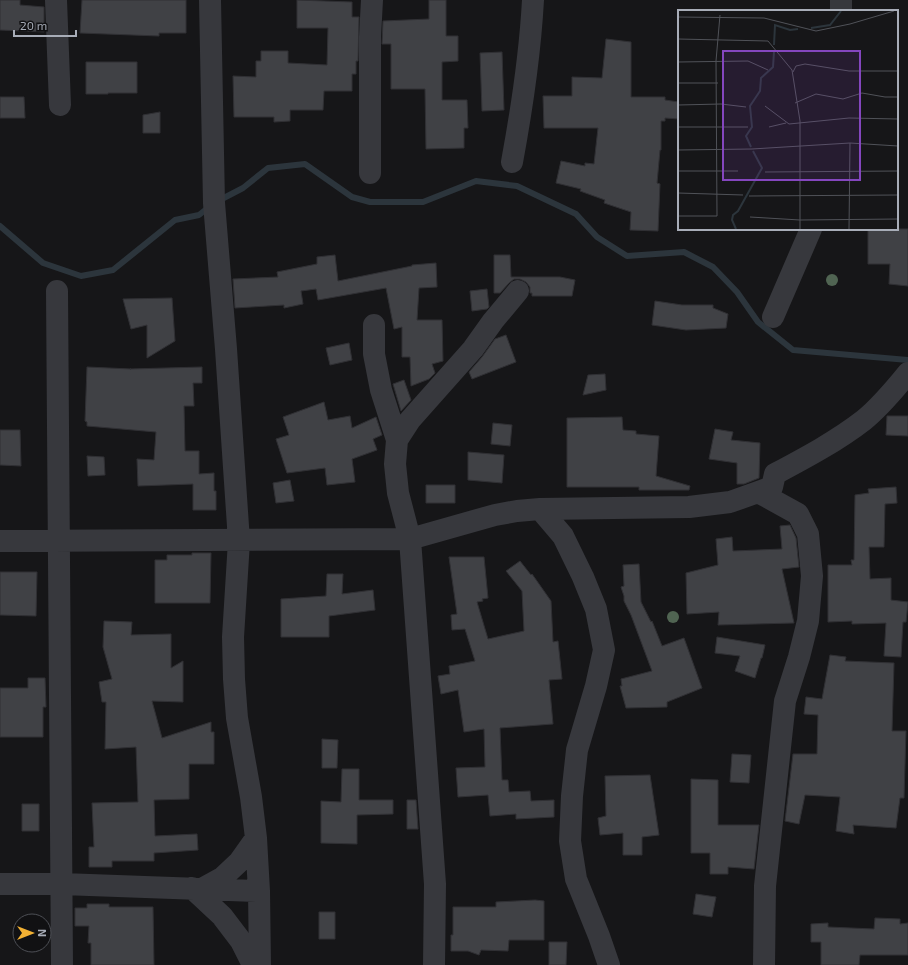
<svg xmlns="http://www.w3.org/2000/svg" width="908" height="965" viewBox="0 0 908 965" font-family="'Exo 2',sans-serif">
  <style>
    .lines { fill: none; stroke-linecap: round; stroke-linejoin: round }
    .stream { stroke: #2c353c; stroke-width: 6 }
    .building { fill: #404145; stroke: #303034 }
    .street { stroke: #37383d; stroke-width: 22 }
    .tree { fill: #506452 }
    .inset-river { fill: none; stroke: #2c353c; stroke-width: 2 }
    .inset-road { fill: none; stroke: #505258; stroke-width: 1 }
    .view { fill: #8446be; fill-opacity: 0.15; stroke: #8446be; stroke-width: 2 }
    .inset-edge { fill: none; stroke: #a8adb8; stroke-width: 2 }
  </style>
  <rect width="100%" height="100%" fill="#161618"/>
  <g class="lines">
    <path class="stream" d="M218,201L243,188L268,168L305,164L352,197L370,202H423L476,181L517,186L576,214L597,237L627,256L684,252L713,267L737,292L758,322L793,350L908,360
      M0,226L43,263L81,276L113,270L175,220L199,215L209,207"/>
  </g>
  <path class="building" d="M0,0H20V5L44,7V32L0,30Z
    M82,0H186V33H159V36L80,33Z
    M297,0L352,2V17H359L358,61H356V74H352V91H324L323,110H290V121L274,122V117H234L233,76L256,77V61H261V51H288V63L327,65L328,28H297Z
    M429,0H446V36H458V61L442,62V100H467L468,128H464V148L426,149L425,89H391V44H382L383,21L429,19Z
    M606,39L631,42V97H665V100L679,102V119L665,118V121H661V150H660L657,183L660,184L658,231L630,230L631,212L604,203L605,200L580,191L581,189L556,183L561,161L585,166V163L594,164L598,128H544L543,96H572V77L602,78Z
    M502,52L504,110L482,111L480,53Z
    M86,62H137V93H108V94H86Z
    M0,97H24L25,118H0Z
    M160,112V133H143V115Z
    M868,229H908V286L889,284L890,264H868Z
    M335,255L338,281L412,266V265L436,263L437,287L419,288L417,320H442L443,361L432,364L435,373L429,379L411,386L410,357H402V327L394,329L386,288L318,300L316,289L301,291L303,304L284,308V305L235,308L233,279L278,277L277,272L317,264V257Z
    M494,255H510L511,277H560L575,280L572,296H532V293H530V287L526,282L520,279H514L509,283L500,293H494Z
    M487,289L489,307L487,309L472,311L470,291Z
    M172,298L175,341L147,358V325L131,329L123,299Z
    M655,301L682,305H713V308L728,314L726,328L686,330L652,325Z
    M506,335L516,362L472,379L469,372L482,357L495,339Z
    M349,343L352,360L330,365L326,348Z
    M87,367L131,369H130L202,367V383H193L194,406H184L185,451H199V474L214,473V491H216V510H193V484L138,486L137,459L154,460L156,432L87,426V422L85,421Z
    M605,374L606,390L583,395L588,375Z
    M404,380L411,400L401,411L393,384Z
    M324,402L328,420L350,416L352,428L376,417L382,435L373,439L377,450L352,459L355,482L327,485L325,468L287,473L276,439L289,435L283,417Z
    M887,416H908V436L886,435Z
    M622,417L623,430L636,431V434L659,436L656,476L690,486L689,490H639V487H567V418Z
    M493,423L512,425L510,446L491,444Z
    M715,429L733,432L731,440L760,443L759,478L744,484H737V463L709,459Z
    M0,430H20L21,466L0,465Z
    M468,452L504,455L502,483L468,480Z
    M87,456L104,457L105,475L88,476Z
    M290,480L294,501L276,503L273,483Z
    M426,485H455V503H426Z
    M896,487L897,503L885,504L884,547H869L870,579L891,578V600L908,602L906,622H903L901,657L884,656L886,623L852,624V621L828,622V565H852L851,560H854L855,495L869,493L868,489Z
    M790,525L796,538L799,567L782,569L794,623L718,625L719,612L687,614L686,573L718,565L716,539L732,537L733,551L782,549L780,526Z
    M192,553H211L210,603H155V560H167V555H192Z
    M449,557H484L488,598L482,599L483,601L477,602L488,639L524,631L522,591L506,571L520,561L531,575L532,574L551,601L553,642L558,641L562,679L549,680L553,724L500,728L502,780H508L509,792L530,791L531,801L554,800V817L516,819V814L490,816L488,795L458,797L456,768L485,767L484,729L464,732L458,690L441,694L438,676L450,674L449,666L475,661L465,629L452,630L451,615L457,614Z
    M639,564L641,602L651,622L652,621L662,646L684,638L702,688L667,702V707L626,708L620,686H622L621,679L652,671L631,615L624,601V596L621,587L624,586L623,565Z
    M0,572H37L36,616L0,615Z
    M327,574H343L342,594L373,590L375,610L329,616V637H281V599L326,596Z
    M104,621L132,622L131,635L171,634V668L183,661V702L152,701L162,738L211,722V732H214V764H189V799L154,800L155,836L197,834L198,850L154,853V861H112V867H89V847H94L92,803L138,802L136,747L105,749L106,702H102L99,682L112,679L103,647Z
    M717,637L765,645L762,658H761L755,678L735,671L740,656L715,653Z
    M830,655L846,657L845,661L894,663L892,731H906L904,798H900L896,828L853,825L854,834L836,831L840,797L805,795L799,824L785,821L793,754H817L818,715L804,714L806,697L822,699Z
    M28,678H45L46,707H43V737H0V688H28Z
    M322,739L338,740L337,768H322Z
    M732,754L751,755L749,783L730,782Z
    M342,769H359V800H393V814L357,815V844L321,843V801L341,802Z
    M650,775L659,835L642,837V855H623V833L600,835L598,818L606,816L605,776Z
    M691,779L718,780V825H759L754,869L728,867V874H710V853H691Z
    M407,800H416L418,829H407Z
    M22,804H39V831H22Z
    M696,894L716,897L712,917L693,914Z
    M535,900L544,901V940H509L508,951L481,950L479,955L468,951H451V935H453V907H496V902Z
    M87,904H109V907H153L154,965H91V943H88L89,926H75V908H87Z
    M319,912H335V939H319Z
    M875,918L900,919V924L908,923V955H860L859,965H821V942H811V924L828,923V927L874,929Z
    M549,942H567L566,965H549Z"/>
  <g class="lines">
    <path class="street" d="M56,0L60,105
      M210,0L214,203L226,349L239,541L233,637L234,679L237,718L251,797L256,838L259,891L260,965
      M841,0V11
      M512,162C522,108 530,55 533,0
      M370,173V37L372,0
      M57,291L62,965
      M773,317L811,229
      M374,325V354L381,390L397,440
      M758,492L798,514L808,534L812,576L808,621L799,657L785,701L765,886L764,965
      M540,509L563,536L583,577L596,609L604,650L596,686L577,750L572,796L570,841L576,879L599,936L609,965
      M0,541L410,539L495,515L517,511L540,509L689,507L730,502L772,487L775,474C805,458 837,441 864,420C880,407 895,389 908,373
      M0,884H62L259,891
      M192,888L222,916L241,941L253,965
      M202,889L222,878L239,862L256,838
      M434,965L435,884L410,539L398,493L395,464L397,440L410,420L473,349L493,321L518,291"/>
  </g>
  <g class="tree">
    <circle cx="832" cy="280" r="6"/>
    <circle cx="673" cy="617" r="6"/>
  </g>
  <g transform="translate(678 10)">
    <rect width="220" height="220" fill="#161618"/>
    <path class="inset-river" d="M133,18L152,15L163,1M96,35L97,15L112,20L120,19M73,137L68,126L74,117L72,96L82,81L83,68L95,57L96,42M58,219L54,210L55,205L60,201L84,158L75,141"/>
    <path class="inset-road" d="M0,7L86,8L138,21L172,14L216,1M0,29L90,31L114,60L122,111V219M0,52L70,51L90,60M115,62L118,56L127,54L171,61H220M0,73H40M117,93L138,84L165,89L184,83L207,87H220M0,95L43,94L68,97M87,96L111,114L171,108L220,109M0,117H70M91,117L108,113M0,140L74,139L172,133L220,136M0,161H60M87,162L220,161M0,183L65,185M71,186L220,185M0,206H39L38,51L42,5M72,207L122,210L220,209M171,219L172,133"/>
    <path class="view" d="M45,41H182V170H45Z"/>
    <rect width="220" height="220" class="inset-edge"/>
  </g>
  <g transform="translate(32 933) rotate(90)"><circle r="19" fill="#111113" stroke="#4d4f55"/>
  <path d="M0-3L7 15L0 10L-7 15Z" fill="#f2b134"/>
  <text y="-6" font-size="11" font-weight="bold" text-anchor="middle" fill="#a8adb8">N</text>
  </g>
  <path d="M14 30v6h62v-6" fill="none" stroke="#a8adb8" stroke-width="2"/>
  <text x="20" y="30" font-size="12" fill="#a8adb8" stroke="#111113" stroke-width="3" paint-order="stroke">20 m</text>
</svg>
